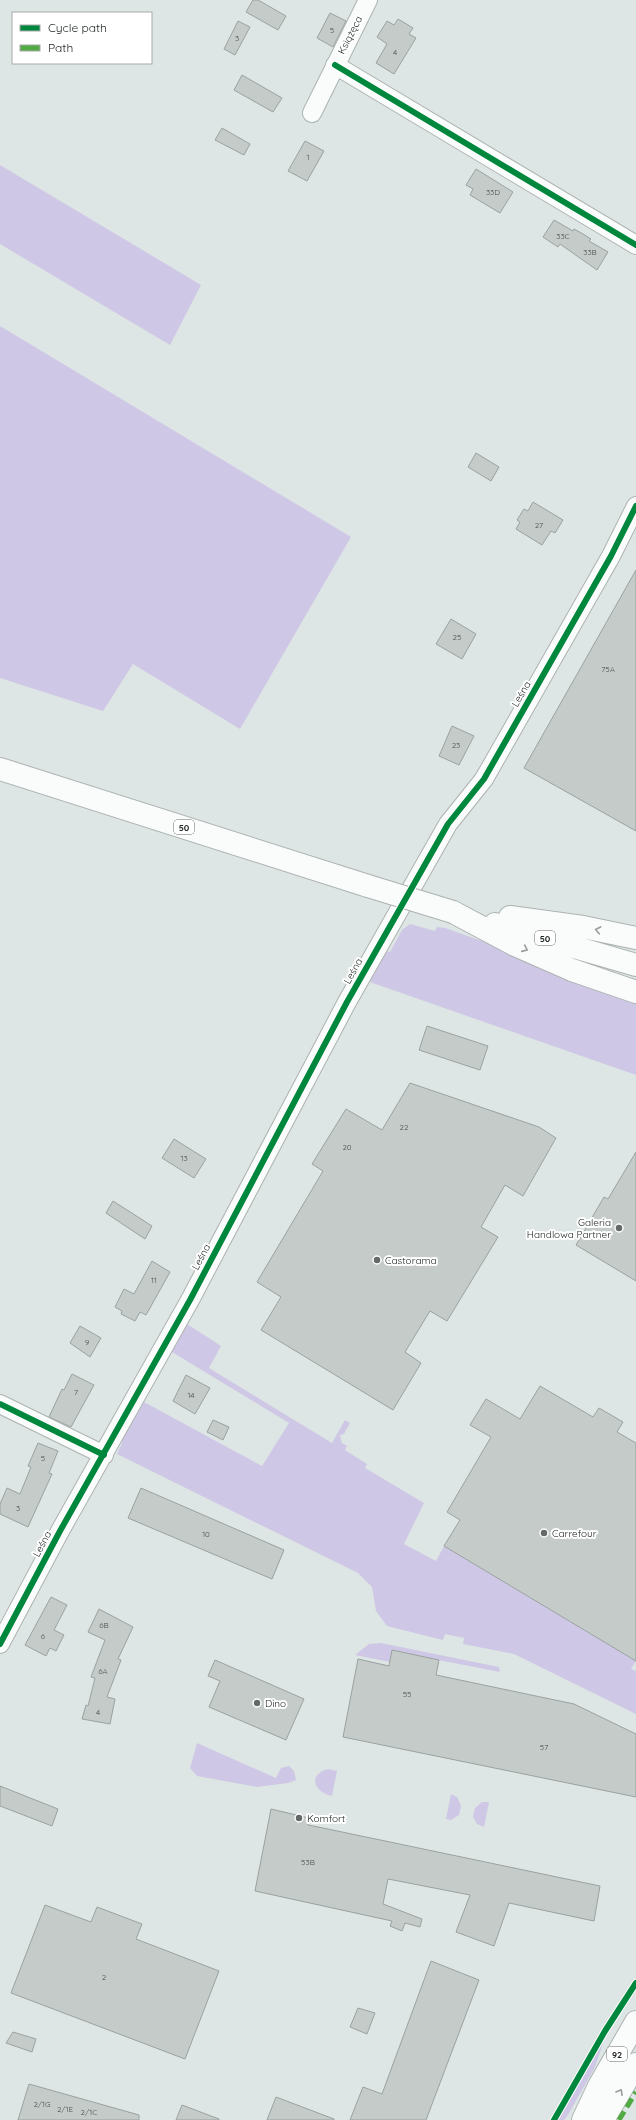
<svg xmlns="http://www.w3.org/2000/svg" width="636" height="2120" viewBox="0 0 636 2120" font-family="Quicksand,sans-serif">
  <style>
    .green { fill: #cfc7e6 }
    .building { fill: #c4cbc9; stroke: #9aa2a0 }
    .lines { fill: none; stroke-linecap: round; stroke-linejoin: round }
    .street-casing { stroke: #acb3b1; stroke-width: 20 }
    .primary-casing { stroke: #acb3b1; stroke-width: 24 }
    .street { stroke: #fafbfb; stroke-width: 18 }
    .primary { stroke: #fafbfb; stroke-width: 22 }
    .primary-bridge-casing { stroke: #acb3b1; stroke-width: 24; stroke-linecap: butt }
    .primary-bridge { stroke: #fafbfb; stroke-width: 22 }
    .quiet { stroke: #52aa44; stroke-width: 5; stroke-dasharray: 10 5; stroke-linecap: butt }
    .cycleway-casing { stroke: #fff; stroke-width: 8 }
    .cycleway { stroke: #00873e; stroke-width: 6 }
    .oneway { stroke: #989c9b }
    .poi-dot { fill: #636a68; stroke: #fff; stroke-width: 1.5 }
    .labels { text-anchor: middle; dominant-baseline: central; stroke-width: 4; stroke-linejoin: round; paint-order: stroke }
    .number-label { font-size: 8px; fill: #4a514f }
    .shield { fill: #fff; stroke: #646867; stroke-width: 1 }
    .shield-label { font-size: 9px; font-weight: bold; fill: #212826 }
    .street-label { font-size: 10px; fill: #212826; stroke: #fff }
    .poi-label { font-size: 10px; fill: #212826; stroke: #fff; text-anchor: start }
  </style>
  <rect width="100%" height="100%" fill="#dde6e4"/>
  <path class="green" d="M0,165L201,285L170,345L0,244Z
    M0,326L351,537L240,729L133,664L103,711L0,678Z
    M410,924L435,931L437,927L445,928L499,947L636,1003V1075L367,981L385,951L390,952L402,930Z
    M187,1324L221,1346L209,1368L332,1443L345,1420L350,1423L344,1434L340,1435L342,1443L347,1446L345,1450L367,1464L365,1468L424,1503L404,1544L436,1561L444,1546L636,1661L631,1669L636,1671V1714L514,1654L463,1644L464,1638L445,1634L443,1640L387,1626L376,1611L372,1587L358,1573L117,1454L122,1443V1439L144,1402L262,1466L289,1423L172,1352Z
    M381,1643L499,1667L500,1672L392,1651L390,1662L355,1655L369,1644Z
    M197,1743L276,1778L281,1768L289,1766L294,1771L296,1780L288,1783L257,1787L197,1776L190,1768Z
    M328,1769L337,1771L332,1796C314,1792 307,1775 328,1769Z
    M451,1794L457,1797L461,1806L459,1815L451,1820L446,1819Z
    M482,1802H489L484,1827L477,1824L473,1817L475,1808Z
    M604,2040L595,2067L568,2115L564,2120H557Z"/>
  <path class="building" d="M253,0H258L286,16L278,30L246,12Z
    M330,13L346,21L333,47L317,38Z
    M398,19L413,28L409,34L416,38L394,74L376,63L387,44L377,37L387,21L394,25Z
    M238,21L250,27L235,55L224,49Z
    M242,75L282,98L273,112L234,90Z
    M222,128L250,144L244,155L215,140Z
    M305,141L324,151L307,181L288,171Z
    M476,169L513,192L500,213L470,195L473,189L466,185Z
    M554,220L573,231L574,229L583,234L591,239L589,241L608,252L597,270L560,244L558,247L543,237Z
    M476,453L499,467L491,481L468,467Z
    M533,502L563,520L555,533L551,531L542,545L516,529L520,522L517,520L524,509L528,511Z
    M636,570V831L524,768Z
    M451,619L476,634L462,659L436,644Z
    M452,726L474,736L459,765L439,756Z
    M427,1026L488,1046L480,1070L419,1050Z
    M410,1083L539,1127L556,1138L523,1196L505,1185L481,1227L498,1237L447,1321L430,1311L405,1352L421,1363L393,1410L261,1330L281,1297L257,1282L323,1171L312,1164L346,1109L382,1130Z
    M174,1139L206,1159L194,1178L162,1158Z
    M636,1152V1281L576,1245L604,1197L608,1199Z
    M113,1201L152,1226L145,1239L106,1213Z
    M152,1261L170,1272L146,1315L140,1312L135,1321L121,1314L122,1311L115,1307L124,1289L134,1294Z
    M80,1326L101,1338L90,1357L70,1343Z
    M72,1374L94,1385L71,1427L49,1417L62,1389L64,1390Z
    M186,1375L210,1388L195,1414L173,1401Z
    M540,1386L593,1417L599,1408L623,1422L617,1432L636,1443V1661L444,1546L460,1520L447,1512L491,1437L470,1425L486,1399L520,1419Z
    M213,1420L229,1427L223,1440L207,1432Z
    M38,1443L58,1451L49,1473L52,1474L28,1527L0,1514V1504L7,1488L20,1494L31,1467L28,1466Z
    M141,1488L284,1550L272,1579L128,1518Z
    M51,1597L67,1605L54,1630L64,1635L56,1651L50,1648L46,1656L25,1645Z
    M99,1609L133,1627L118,1659L121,1660L107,1697L115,1699L110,1724L82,1719L86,1705L88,1706L95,1678L91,1677L105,1640L88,1632Z
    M392,1650L439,1660L436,1675L574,1704L636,1734V1797L343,1737L358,1659L389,1666Z
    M215,1660L304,1699L286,1740L209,1707L220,1681L208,1676Z
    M0,1786L58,1809L52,1826L0,1806Z
    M271,1809L309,1818L308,1825L323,1828L600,1886L594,1921L509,1903L494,1946L456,1932L470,1895L388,1879L383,1904L422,1919L420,1927L405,1923L402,1931L390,1926L392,1921L255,1891Z
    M45,1905L91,1922L97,1907L142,1924L136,1939L219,1971L185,2059L11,1993Z
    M431,1961L479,1980L426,2120H350L363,2087L382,2094Z
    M358,2008L375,2013L367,2034L350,2027Z
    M13,2032L36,2039L32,2052L6,2043Z
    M29,2084L139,2115V2120H18Z
    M276,2097L334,2119V2120H267Z
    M182,2105L219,2119V2120H176Z"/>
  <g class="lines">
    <g class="street-casing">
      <path id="street" d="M335,65L636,245
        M312,113L368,0
        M0,1404L104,1455
        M0,1644L60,1531L190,1300L347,1002L448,824L484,779L611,556L636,506"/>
    </g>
    <g class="primary-casing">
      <path id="primary" d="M0,769L368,886
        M453,912L515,945L572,970L636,992
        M510,917L583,927L636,938
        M495,924L636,965
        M583,2120L599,2086L636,2022
        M603,2120L636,2064"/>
    </g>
    <use href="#street" class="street"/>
    <use href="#primary" class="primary"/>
    <g class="primary-bridge-casing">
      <path id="primary-bridge" d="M368,886L453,912"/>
    </g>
    <use href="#primary-bridge" class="primary-bridge"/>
    <path class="quiet" d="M619,2120L636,2092"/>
    <g class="cycleway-casing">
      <path id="cycleway" d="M335,65L636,245
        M0,1404L104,1455
        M0,1644L60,1531L190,1300L347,1002L448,824L484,779L611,556L636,506
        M554,2120L605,2031L636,1983"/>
    </g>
    <use href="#cycleway" class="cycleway"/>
  </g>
  <defs><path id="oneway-chevron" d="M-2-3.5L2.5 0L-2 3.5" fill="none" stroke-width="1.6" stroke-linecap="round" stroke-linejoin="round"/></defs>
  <g class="oneway">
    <use href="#oneway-chevron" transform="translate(598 930) rotate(-169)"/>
    <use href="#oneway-chevron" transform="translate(525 949) rotate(24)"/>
    <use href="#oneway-chevron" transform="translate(620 2092) rotate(-60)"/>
  </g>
  <g class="poi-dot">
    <circle cx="619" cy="1228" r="4"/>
    <circle cx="377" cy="1260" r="4"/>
    <circle cx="544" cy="1533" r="4"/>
    <circle cx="257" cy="1703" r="4"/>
    <circle cx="299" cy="1818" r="4"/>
  </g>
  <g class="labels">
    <g class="number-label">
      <text x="332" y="30">5</text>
      <text x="237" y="38">3</text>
      <text x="395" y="52">4</text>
      <text x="308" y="157">1</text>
      <text x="493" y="192">33D</text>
      <text x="563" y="236">33C</text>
      <text x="590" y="252">33B</text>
      <text x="539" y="525">27</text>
      <text x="457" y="637">25</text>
      <text x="608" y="669">75A</text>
      <text x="456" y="745">23</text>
      <text x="404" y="1127">22</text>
      <text x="347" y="1147">20</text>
      <text x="184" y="1158">13</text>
      <text x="154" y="1280">11</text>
      <text x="87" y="1342">9</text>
      <text x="76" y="1392">7</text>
      <text x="191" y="1395">14</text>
      <text x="43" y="1458">5</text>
      <text x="18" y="1508">3</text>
      <text x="206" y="1534">10</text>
      <text x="104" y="1625">6B</text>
      <text x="43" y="1636">6</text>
      <text x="103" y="1671">6A</text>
      <text x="407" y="1694">55</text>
      <text x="98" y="1712">4</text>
      <text x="544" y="1747">57</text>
      <text x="308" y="1862">53B</text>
      <text x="104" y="1977">2</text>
      <text x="42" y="2104">2/1G</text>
      <text x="65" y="2109">2/1E</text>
      <text x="89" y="2112">2/1C</text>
    </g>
    <g class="shield">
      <rect x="174" y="820" width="20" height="14" rx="3"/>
      <rect x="535" y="931" width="20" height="14" rx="3"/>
      <rect x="607" y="2047" width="20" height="14" rx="3"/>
    </g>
    <g class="shield-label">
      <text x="184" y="827">50</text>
      <text x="545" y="938">50</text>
      <text x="617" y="2054">92</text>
    </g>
    <g class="street-label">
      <text transform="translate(350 35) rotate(-63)">Książęca</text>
      <text transform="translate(521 694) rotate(-60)">Leśna</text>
      <text transform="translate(353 971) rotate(-61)">Leśna</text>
      <text transform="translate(201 1257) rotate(-62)">Leśna</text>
      <text transform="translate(42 1544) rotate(-62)">Leśna</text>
    </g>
    <g class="poi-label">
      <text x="611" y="1222" text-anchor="end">Galeria<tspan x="611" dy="12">Handlowa Partner</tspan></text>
      <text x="385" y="1260">Castorama</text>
      <text x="552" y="1533">Carrefour</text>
      <text x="265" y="1703">Dino</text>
      <text x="307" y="1818">Komfort</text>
    </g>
  </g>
  <rect x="12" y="12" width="140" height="52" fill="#ffffff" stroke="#a6a9a8"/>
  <rect x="20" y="25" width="20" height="6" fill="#00873e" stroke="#a6a9a8"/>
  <text x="48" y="32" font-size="12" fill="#212826">Cycle path</text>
  <rect x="20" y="45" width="20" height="6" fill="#52aa44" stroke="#a6a9a8"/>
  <text x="48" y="52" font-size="12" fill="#212826">Path</text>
</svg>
